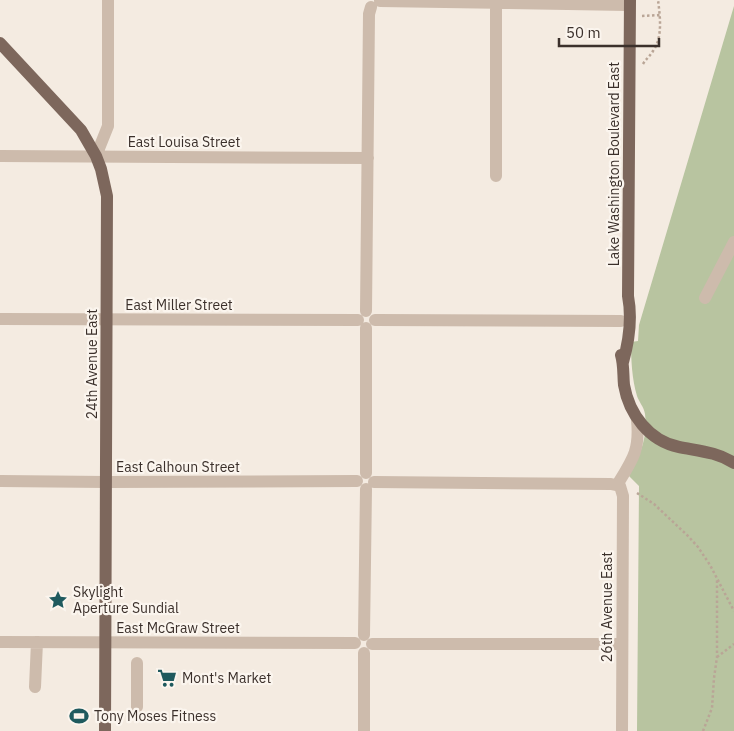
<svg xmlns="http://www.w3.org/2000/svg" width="734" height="731" viewBox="0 0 734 731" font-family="'IBM Plex Sans',sans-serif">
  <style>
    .green { fill: #b8c4a0 }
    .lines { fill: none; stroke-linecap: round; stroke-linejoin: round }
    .path { stroke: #b9a596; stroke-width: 2.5; stroke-dasharray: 2.5 2.5; stroke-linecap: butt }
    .minor { stroke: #cdbbac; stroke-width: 12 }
    .major { stroke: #7d675c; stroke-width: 12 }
    .labels { text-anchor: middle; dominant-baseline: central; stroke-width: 4.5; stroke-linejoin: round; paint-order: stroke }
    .street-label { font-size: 14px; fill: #3b302b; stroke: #fbf5ee }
    .poi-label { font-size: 14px; fill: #3b302b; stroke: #fbf5ee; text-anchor: start }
  </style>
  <rect width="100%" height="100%" fill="#f4ebe1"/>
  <path class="green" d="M734,6V731H637L639,486L629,476C640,456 648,437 645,414C644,407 639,402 637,396C632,379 631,360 631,342L638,341L639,325Z"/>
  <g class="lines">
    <path class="path" d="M642,16L660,15
      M643,64C646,59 650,56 653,51C663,37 660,16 658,0
      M637,493L654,504L688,536L698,547L710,565L734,611
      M717,657L734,644
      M703,731L712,708L714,678L717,657V580"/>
    <path class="minor" d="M380,1L627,5
      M0,156L368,158
      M96,156L108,126V0
      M496,176V0
      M705,298L734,242
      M366,311L369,14L371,7
      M0,319L358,320
      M375,320L621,321
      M366,473V328
      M0,481L106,482L357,481
      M374,482L611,484L620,486L623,496L622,731
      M617,485C633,459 640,450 637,420
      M364,635L366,489
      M0,642L355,643
      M372,644H622
      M364,653V731
      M137,663V707
      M35,687L37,642"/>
    <path class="major" d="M0,43L81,130L96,156L101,169L107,196L105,731
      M621,355C624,365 623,375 624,385C629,414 649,441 679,447C699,451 717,452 734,463
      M623,362C629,341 632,317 628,296L630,0"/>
  </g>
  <defs>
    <g id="sight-bare" transform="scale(1.5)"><path d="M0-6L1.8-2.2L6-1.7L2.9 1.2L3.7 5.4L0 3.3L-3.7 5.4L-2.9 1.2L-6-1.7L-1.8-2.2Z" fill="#1f5a5e" stroke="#fbf5ee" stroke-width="2.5" paint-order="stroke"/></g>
    <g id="supermarket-bare" transform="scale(1.5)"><path d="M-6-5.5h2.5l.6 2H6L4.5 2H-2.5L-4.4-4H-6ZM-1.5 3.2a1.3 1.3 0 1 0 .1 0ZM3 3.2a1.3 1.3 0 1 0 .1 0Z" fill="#1f5a5e" stroke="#fbf5ee" stroke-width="2.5" paint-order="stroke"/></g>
    <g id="stadium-bare" transform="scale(1.5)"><path d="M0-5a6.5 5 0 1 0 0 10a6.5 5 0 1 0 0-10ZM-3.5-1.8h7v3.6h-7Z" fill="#1f5a5e" stroke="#fbf5ee" stroke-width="2.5" paint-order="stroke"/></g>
  </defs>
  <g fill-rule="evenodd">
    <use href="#sight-bare" x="58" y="600"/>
    <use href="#supermarket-bare" x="167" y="678"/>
    <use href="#stadium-bare" x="79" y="716"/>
  </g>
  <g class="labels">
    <g class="street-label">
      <text x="184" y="142">East Louisa Street</text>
      <text transform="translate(614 164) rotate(-90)">Lake Washington Boulevard East</text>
      <text x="179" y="305">East Miller Street</text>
      <text transform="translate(92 364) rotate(-90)">24th Avenue East</text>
      <text x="178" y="467">East Calhoun Street</text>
      <text transform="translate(607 607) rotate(-90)">26th Avenue East</text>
      <text x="178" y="628">East McGraw Street</text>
    </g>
    <g class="poi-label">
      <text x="73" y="592">Skylight<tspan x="73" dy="16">Aperture Sundial</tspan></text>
      <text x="182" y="678">Mont's Market</text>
      <text x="94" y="716">Tony Moses Fitness</text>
    </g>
  </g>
  <path d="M559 38v8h100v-8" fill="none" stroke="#3b302b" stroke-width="2.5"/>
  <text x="566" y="38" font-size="15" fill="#3b302b" stroke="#fbf5ee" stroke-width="4" paint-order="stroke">50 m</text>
</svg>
